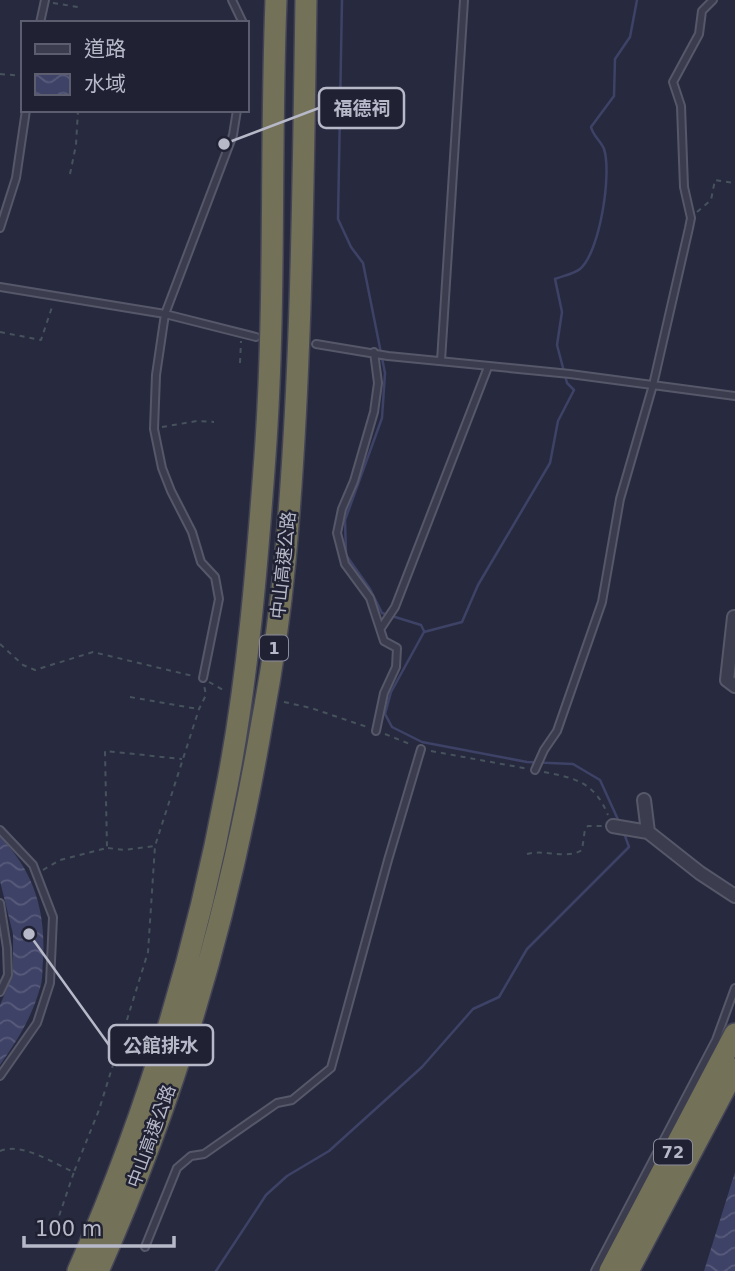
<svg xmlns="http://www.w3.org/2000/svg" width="735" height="1271" viewBox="0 0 735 1271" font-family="'DejaVu Sans','Noto Sans TC',sans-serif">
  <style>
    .water { fill: url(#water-waves) }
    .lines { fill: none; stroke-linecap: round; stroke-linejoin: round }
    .stream { stroke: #3e4266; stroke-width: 2.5 }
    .lane-casing { stroke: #565869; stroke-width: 10 }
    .street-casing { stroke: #565869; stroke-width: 16 }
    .highway-casing { stroke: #434556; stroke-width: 24 }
    .path { stroke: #47535c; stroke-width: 2; stroke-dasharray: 5 5; stroke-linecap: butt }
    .lane { stroke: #3b3d4e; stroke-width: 6 }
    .street { stroke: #3b3d4e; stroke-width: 12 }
    .highway { stroke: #747159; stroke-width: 21 }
    .labels { text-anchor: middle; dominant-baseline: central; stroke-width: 5; stroke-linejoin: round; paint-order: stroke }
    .shield { fill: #202233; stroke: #8a8c9c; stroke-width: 2 }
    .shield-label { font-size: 16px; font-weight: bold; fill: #b7b9c9 }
    .street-label { font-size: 18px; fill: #b7b9c9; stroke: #202233 }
    .leader { fill: none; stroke: #b7b9c9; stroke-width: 2.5 }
    .callout-dot { fill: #b7b9c9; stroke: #202233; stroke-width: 2.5 }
    .callout { fill: #202233; stroke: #b7b9c9; stroke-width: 2.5 }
    .callout-label { font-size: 19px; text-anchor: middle; font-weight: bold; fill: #b7b9c9 }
  </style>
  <defs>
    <pattern id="water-waves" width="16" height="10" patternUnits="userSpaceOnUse" patternTransform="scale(1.75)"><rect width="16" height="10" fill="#3e4266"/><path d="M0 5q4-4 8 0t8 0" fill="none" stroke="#585b7b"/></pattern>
  </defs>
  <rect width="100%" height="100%" fill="#272a3e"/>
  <path class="water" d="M0,837C35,872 46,913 43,961C42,970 43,980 40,988C32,1017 17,1041 0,1065V1005L13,975V934L0,881Z
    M735,1172V1271H704Z"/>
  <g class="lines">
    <path class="stream" d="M342,0L338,219L351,247L363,263L385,373L382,418L345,520L346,555L370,589L382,613L421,625L424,631
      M620,824L600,780L573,764L527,762L422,742L392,727L385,714L391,692L424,632L462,622L478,585L550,463L558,421L574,390L567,383L557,345L562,312L555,279C562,276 574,274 580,269C600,252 612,173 604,149C601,141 593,136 591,127L614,96L615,59L630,37L637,0
      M216,1271L266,1195L287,1176L329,1151L422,1067L473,1009L499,997L527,949L629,847L624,833"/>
    <g class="lane-casing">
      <path id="lane" d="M232,0L243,23
        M40,23L45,0
        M0,228L16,178L26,110
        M0,287L165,314L256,337
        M316,344L388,356L570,374L735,396
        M374,352L378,383L374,412L354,481L342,509L337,533L345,564L370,598L384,641L397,648L396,667L384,693L376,731
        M441,361L464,0
        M381,628L395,607L488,367
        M203,678L219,599L215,577L201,562L192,532L171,491L162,468L154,429L156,375L165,314L233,135L237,110
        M535,770L544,750L557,731L602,602L620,499L653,385L689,228L691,218L684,187L681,106L673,82L699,34L702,11L713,0
        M0,830L33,865L53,917L50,983L37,1023L0,1076
        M0,903L7,948L8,975L0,992
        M145,1247L177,1168L191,1156L204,1154L277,1103L292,1100L331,1068L388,860L421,749
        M595,1271L716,1040L735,988"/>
    </g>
    <g class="street-casing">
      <path id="street" d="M734,617L727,680L735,686
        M644,800L648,832L700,873L735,896
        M613,826L648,832"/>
    </g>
    <g class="highway-casing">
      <path id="highway" d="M78,1271C146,1117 196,952 227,786C248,678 257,566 265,456C276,304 270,152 276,0
        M98,1271C176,1096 230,911 262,722C272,669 280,615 285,561C302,374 303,187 306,0
        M610,1271L735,1034
        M628,1271L735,1069"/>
    </g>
    <path class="path" d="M53,3L78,7
      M0,74L23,76
      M88,110H99
      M70,174L76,145L78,110
      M697,212L711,200L715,180L735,183
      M0,332L41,340L53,304
      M240,363L241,341
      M162,427L197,421L214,422
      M0,644L23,665L35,670L93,652L193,676
      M209,682L225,691
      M130,697L198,709
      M284,702L311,708L367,727
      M385,734L412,745
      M431,751L529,769
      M544,772C576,778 595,783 608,815
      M108,848L124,850L155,846
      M527,854C544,849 567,860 582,850L585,829L588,826H602
      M43,870L60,860L107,848L105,751L182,759
      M0,1151C23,1142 52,1163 74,1172L99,1110L148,952L155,846L199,709L206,695L204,685
      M56,1225L74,1172"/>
    <use href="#lane" class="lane"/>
    <use href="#street" class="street"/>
    <use href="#highway" class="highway"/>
  </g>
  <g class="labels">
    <g class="shield">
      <rect x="260" y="635.5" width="28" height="25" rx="5"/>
      <rect x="654" y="1139.5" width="38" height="25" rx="5"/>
    </g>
    <g class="shield-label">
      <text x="274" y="648">1</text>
      <text x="673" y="1152">72</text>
    </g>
    <g class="street-label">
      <text transform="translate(283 565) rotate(-84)">中山高速公路</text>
      <text transform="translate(151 1136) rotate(-70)">中山高速公路</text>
    </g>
  </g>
  <path class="leader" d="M224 144L319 108M29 934L109 1045"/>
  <g class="callout-dot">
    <circle cx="224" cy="144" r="7"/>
    <circle cx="29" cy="934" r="7"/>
  </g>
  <g class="callout">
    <rect x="319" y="88" width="85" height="40" rx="7"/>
    <rect x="109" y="1025" width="104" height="40" rx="7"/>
  </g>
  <g class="callout-label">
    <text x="362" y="115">福德祠</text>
    <text x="161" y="1052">公館排水</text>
  </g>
  <rect x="21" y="21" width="228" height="91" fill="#202233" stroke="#5c5e6f" stroke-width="2"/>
  <rect x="35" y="44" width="35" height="10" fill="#3b3d4e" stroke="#5c5e6f" stroke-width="2"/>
  <text x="84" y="56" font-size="21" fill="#b7b9c9">道路</text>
  <rect x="35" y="74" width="35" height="21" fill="url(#water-waves)" stroke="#5c5e6f" stroke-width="2"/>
  <text x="84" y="91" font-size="21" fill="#b7b9c9">水域</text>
  <path d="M24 1236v10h150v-10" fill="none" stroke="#b7b9c9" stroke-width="3.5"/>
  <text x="35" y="1236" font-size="21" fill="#b7b9c9" stroke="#202233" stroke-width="5" paint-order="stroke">100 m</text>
</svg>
